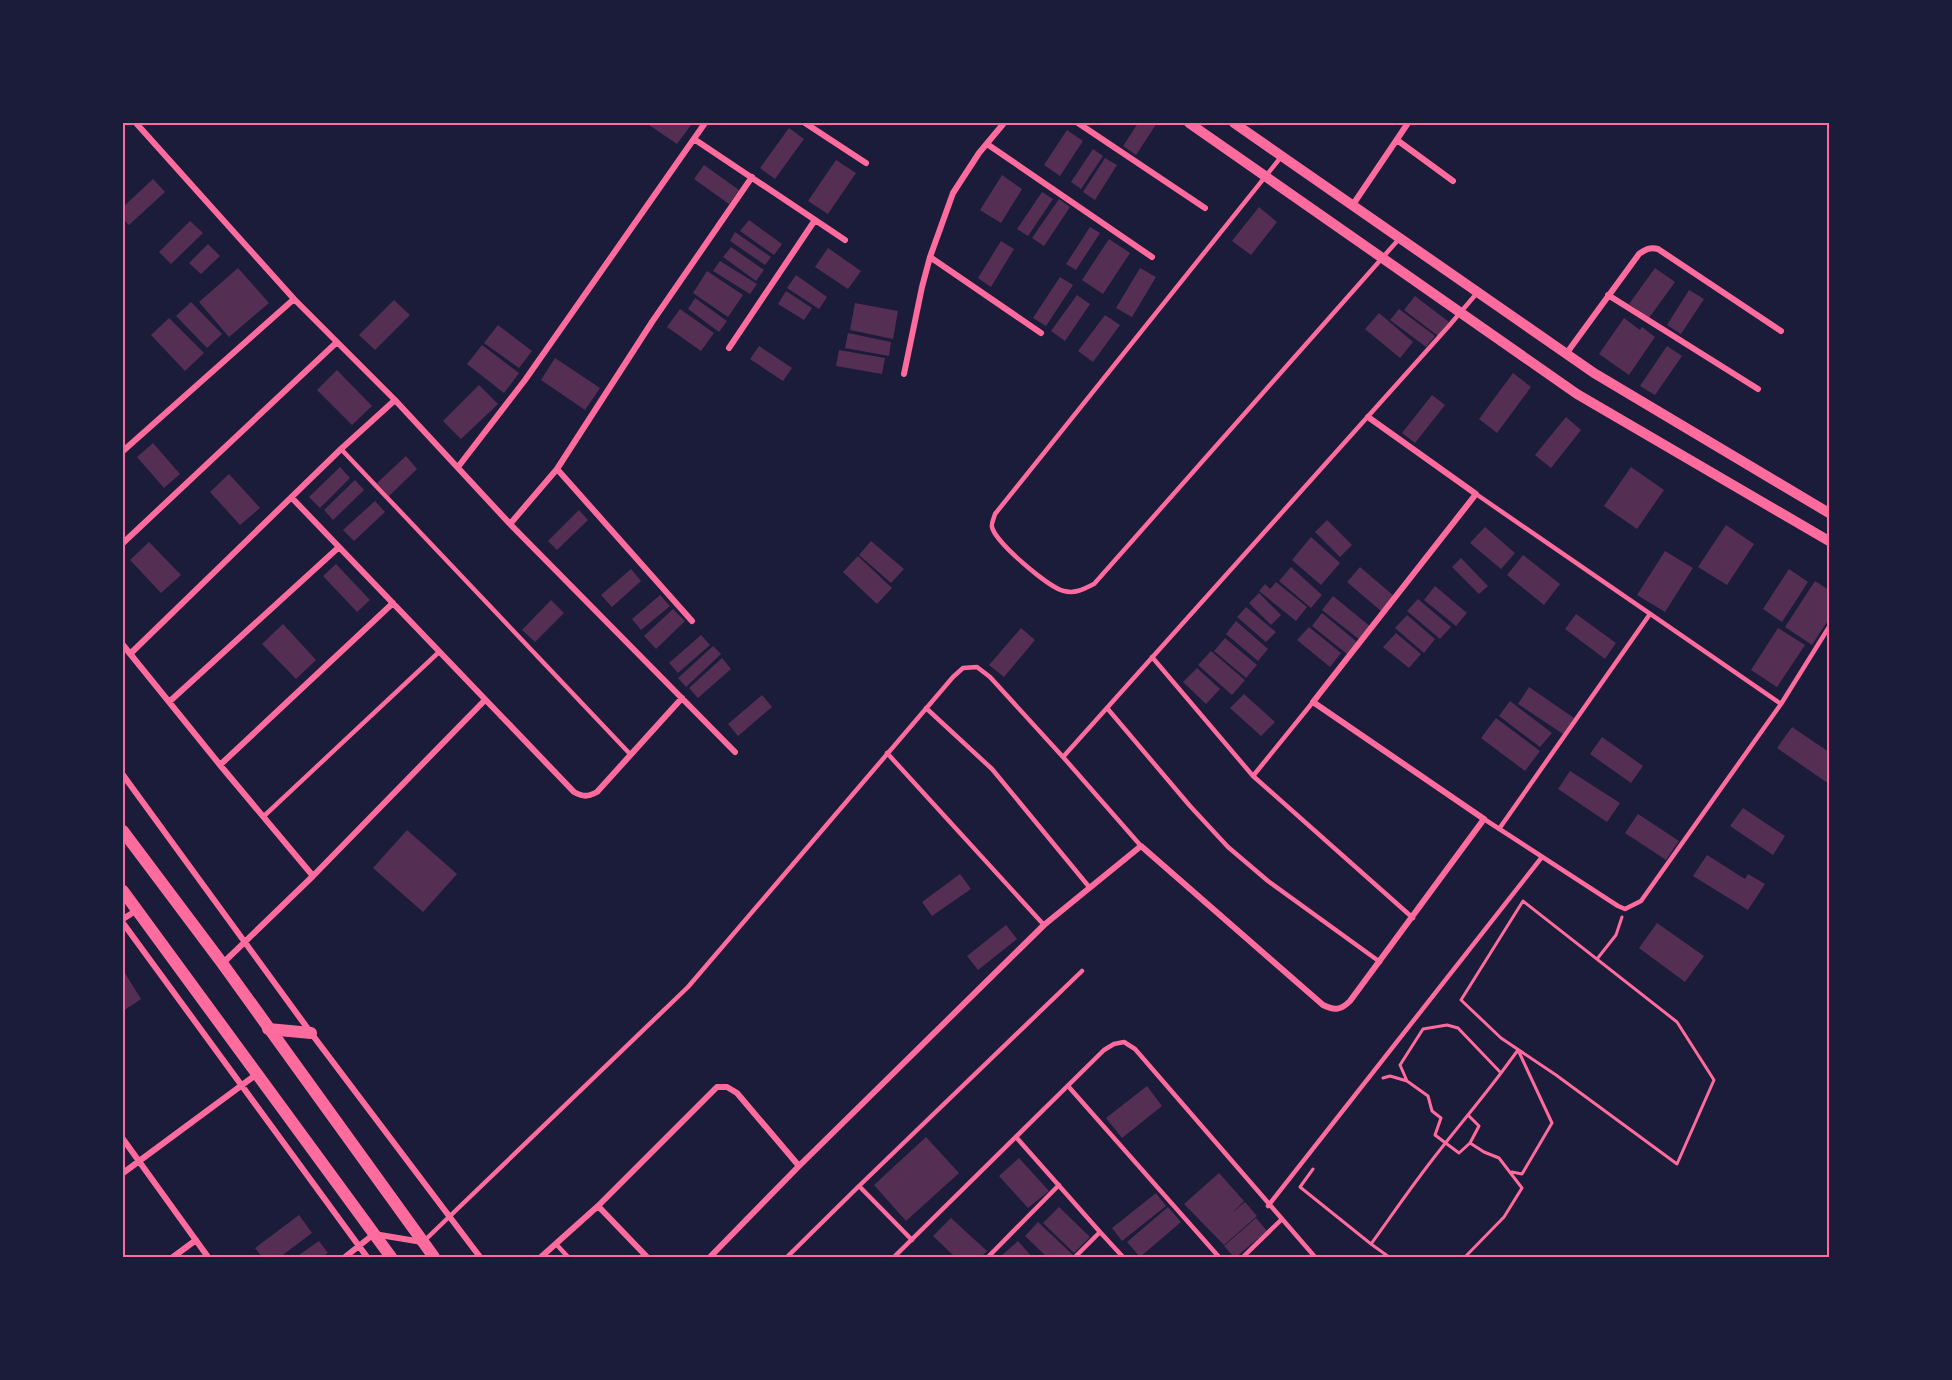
<svg xmlns="http://www.w3.org/2000/svg" width="1952" height="1380" viewBox="0 0 1952 1380" font-family="'Source Serif 4',serif">
  <style>
    .building { fill: #542f53 }
    .lines { fill: none; stroke-linecap: round; stroke-linejoin: round }
    .path { stroke: #ff6b9d; stroke-width: 3 }
    .service { stroke: #ff6b9d; stroke-width: 4.5 }
    .minor { stroke: #ff6b9d; stroke-width: 6 }
    .tertiary { stroke: #ff6b9d; stroke-width: 10 }
    .secondary { stroke: #ff6b9d; stroke-width: 12 }
    .neatline { fill: none; stroke: #ff6b9d; stroke-width: 2 }
  </style>
  <rect width="100%" height="100%" fill="#1b1b3a"/>
  <path class="building" d="M646,123H688L691,125L677,144Z
    M1138,123H1157L1136,155L1123,146Z
    M789,128L804,139L775,179L760,168Z
    M1067,130L1083,141L1060,176L1044,165Z
    M1093,149L1103,156L1081,189L1071,182Z
    M1105,158L1117,165L1095,200L1083,192Z
    M836,160L856,173L828,214L808,201Z
    M704,165L739,190L729,204L694,179Z
    M1002,175L1022,189L1001,223L980,210Z
    M153,179L165,192L129,225L123,219V207Z
    M1042,192L1053,199L1028,236L1017,229Z
    M1059,199L1070,207L1044,246L1032,238Z
    M1259,207L1277,222L1251,255L1232,241Z
    M749,220L782,244L774,255L740,231Z
    M190,221L203,233L171,264L159,252Z
    M1090,227L1100,233L1076,270L1066,264Z
    M735,232L771,257L765,265L730,241Z
    M1109,239L1130,253L1103,294L1082,280Z
    M1001,241L1014,249L991,287L978,278Z
    M208,244L220,256L201,274L189,263Z
    M731,247L764,270L756,281L723,257Z
    M828,248L861,271L848,289L815,267Z
    M720,261L757,284L750,294L713,271Z
    M238,268L269,303L229,337L199,302Z
    M1140,268L1156,277L1132,317L1116,308Z
    M1655,268L1675,282L1649,318L1629,304Z
    M707,271L743,295L728,317L693,293Z
    M796,275L827,297L819,309L787,288Z
    M1060,277L1073,285L1046,326L1033,318Z
    M1689,290L1704,299L1681,334L1667,325Z
    M786,291L812,308L804,320L778,304Z
    M1077,295L1090,304L1065,341L1051,331Z
    M1415,296L1449,322L1438,336L1404,310Z
    M695,298L727,321L719,332L688,309Z
    M394,300L410,315L375,350L359,335Z
    M191,302L222,334L207,348L176,316Z
    M855,303L898,311L893,339L850,330Z
    M680,309L714,333L701,351L667,327Z
    M1399,309L1435,336L1426,347L1390,320Z
    M1379,313L1413,342L1400,358L1365,329Z
    M1105,315L1120,325L1093,362L1078,351Z
    M169,318L204,353L185,371L151,335Z
    M1624,318L1640,330L1642,327L1655,337L1629,375L1599,354Z
    M498,325L532,351L519,368L484,343Z
    M848,333L891,342L889,356L845,348Z
    M482,345L519,373L504,393L467,364Z
    M759,346L792,368L783,381L750,359Z
    M1667,346L1682,356L1655,395L1640,386Z
    M839,350L885,358L882,374L836,366Z
    M555,358L600,388L585,410L541,380Z
    M337,370L372,406L352,425L317,390Z
    M1513,373L1531,387L1497,433L1479,419Z
    M479,385L498,404L461,439L443,421Z
    M1432,395L1445,405L1415,443L1402,433Z
    M1566,417L1581,430L1551,468L1535,455Z
    M153,443L180,474L164,488L137,457Z
    M406,456L417,469L389,496L377,483Z
    M340,467L350,478L320,508L309,497Z
    M1631,467L1664,490L1637,529L1604,506Z
    M229,474L260,508L240,525L210,492Z
    M355,480L364,490L333,520L324,510Z
    M375,501L385,512L354,541L343,530Z
    M579,510L588,520L557,550L548,541Z
    M1327,520L1352,545L1340,557L1315,532Z
    M1726,525L1754,544L1727,585L1698,567Z
    M1485,527L1515,553L1501,569L1470,543Z
    M1311,537L1340,563L1321,585L1292,560Z
    M871,541L904,569L891,583L859,555Z
    M149,542L181,575L161,593L130,560Z
    M1665,551L1693,568L1665,612L1637,595Z
    M1523,555L1560,584L1544,605L1507,575Z
    M858,556L892,588L877,604L843,572Z
    M1461,558L1488,586L1479,594L1452,567Z
    M336,564L370,600L357,612L323,576Z
    M1291,567L1322,595L1311,608L1279,581Z
    M1360,567L1394,596L1381,611L1347,582Z
    M631,569L641,581L612,607L601,595Z
    M1789,569L1808,582L1782,622L1763,609Z
    M1815,581L1829,590V619L1812,645L1785,627Z
    M1276,582L1307,607L1296,621L1259,591L1265,584L1270,589Z
    M1435,586L1467,613L1456,626L1424,600Z
    M1259,593L1281,615L1271,625L1249,603Z
    M660,595L670,606L641,630L632,619Z
    M1333,596L1371,627L1360,640L1322,610Z
    M1418,599L1451,627L1440,639L1407,611Z
    M551,600L564,613L535,642L522,630Z
    M1246,607L1276,632L1266,642L1237,617Z
    M673,609L685,621L656,649L644,636Z
    M1322,613L1357,642L1347,654L1312,626Z
    M1576,614L1616,643L1605,659L1565,629Z
    M1407,615L1435,639L1424,653L1395,628Z
    M1236,621L1268,649L1258,661L1226,634Z
    M283,624L316,660L296,679L262,644Z
    M1309,627L1341,653L1330,667L1297,640Z
    M1021,628L1035,640L1004,677L989,665Z
    M1778,628L1805,645L1777,687L1751,670Z
    M1396,633L1421,654L1409,668L1383,647Z
    M701,635L710,645L678,673L669,663Z
    M1225,638L1257,665L1246,678L1214,651Z
    M713,646L721,654L686,687L678,678Z
    M1211,651L1245,680L1232,695L1198,665Z
    M722,658L731,669L698,698L689,688Z
    M1197,668L1220,689L1206,704L1183,682Z
    M1529,687L1574,718L1563,734L1518,704Z
    M1244,694L1275,722L1261,736L1230,708Z
    M762,695L772,707L738,736L728,724Z
    M1510,701L1552,733L1540,747L1499,716Z
    M1496,718L1540,751L1525,771L1481,738Z
    M1792,727L1829,752V784L1777,748Z
    M1602,737L1643,766L1631,783L1590,754Z
    M1570,771L1620,803L1607,822L1558,789Z
    M1743,808L1785,836L1773,855L1730,826Z
    M1638,814L1679,841L1666,860L1625,833Z
    M407,830L457,874L423,912L373,868Z
    M1707,855L1745,879L1748,874L1765,884L1748,910L1693,876Z
    M960,874L971,889L932,916L922,902Z
    M1657,923L1704,956L1685,982L1639,948Z
    M1006,925L1017,939L978,970L967,956Z
    M123,970L141,999L123,1011Z
    M1147,1086L1162,1106L1122,1138L1106,1118Z
    M926,1137L959,1173L906,1221L874,1185Z
    M1019,1158L1049,1191L1028,1208L999,1176Z
    M1219,1173L1244,1201L1232,1213L1245,1202L1257,1216L1224,1245L1184,1204Z
    M1156,1193L1166,1206L1122,1241L1112,1228Z
    M1059,1207L1090,1237L1074,1253L1043,1223Z
    M1168,1207L1181,1222L1140,1257L1127,1242Z
    M299,1215L312,1233L280,1257H262L255,1248Z
    M951,1218L987,1251L981,1257H955L933,1236Z
    M1256,1218L1267,1231L1236,1257H1234L1224,1246Z
    M1038,1222L1073,1255L1071,1257H1047L1025,1236Z
    M319,1241L328,1253L322,1257H296Z
    M1018,1241L1032,1257H1000Z"/>
  <g class="lines">
    <path class="path" d="M1523,901L1677,1022L1714,1080L1677,1164L1556,1075L1501,1038L1461,1000Z
      M1597,959L1616,935L1622,917
      M1501,1073L1518,1050L1552,1123L1522,1174L1512,1172
      M1383,1078L1390,1076L1407,1081
      M1469,1116L1479,1126L1470,1143
      M1313,1169L1300,1187L1371,1244C1389,1219 1407,1193 1426,1168C1450,1136 1477,1105 1501,1073L1458,1028L1447,1025L1423,1029L1400,1065L1407,1081L1428,1096L1432,1111L1441,1118L1435,1135L1459,1153L1470,1143L1484,1152L1499,1158L1522,1188L1504,1217L1465,1257
      M1371,1244L1389,1257"/>
    <path class="service" d="M1281,157L995,514C994,518 991,524 992,527C995,542 1049,588 1064,591C1075,594 1084,589 1094,584L1399,239
      M341,449L631,755
      M1476,494L1781,704L1829,627
      M1152,657L1253,776L1413,918
      M926,708L992,769L1090,888
      M1107,708L1190,806L1228,847L1268,881L1380,962
      M887,753L1044,925
      M1063,757L1141,846
      M1253,776L1313,702
      M263,817L439,652
      M1484,819L1618,906L1625,909L1641,901L1781,704
      M1499,829L1650,614
      M1068,1086L1219,1257
      M1016,1137L1100,1232L1075,1257
      M1268,1206L1542,857
      M1100,1232L1123,1257
      M912,1240L859,1186L1082,971
      M424,1241L688,987L953,677L963,668L977,667L990,677L1063,757L1448,327L1477,293
      M556,1244L568,1257
      M787,1257L859,1186
      M894,1257L1104,1050L1114,1044L1124,1042L1135,1049L1315,1257
      M988,1257L1059,1185
      M1243,1257L1281,1220"/>
    <path class="minor" d="M136,123L294,299L395,400L510,524L735,752
      M805,123L866,163
      M1078,123L1205,208
      M694,139L845,240
      M1397,140L1453,181
      M987,144L1152,257
      M1352,206L1408,123
      M930,257L1041,333
      M1608,295L1758,389
      M729,348L815,220
      M1566,354L1639,254C1646,249 1650,247 1658,249L1781,331
      M904,374L922,287L930,257L953,193L979,153L1004,123
      M123,451L294,299
      M458,467L525,380L705,123
      M557,469L692,621
      M292,498L574,792C583,797 588,797 597,792L682,698
      M510,524L557,469L652,322L752,177
      M123,543L337,342
      M123,645L220,765L313,876
      M130,654L341,449L395,400
      M169,702L339,547
      M220,765L393,603
      M123,775L311,1033L480,1257
      M123,919L137,910
      M123,923L367,1257
      M223,963L313,876L485,700
      M123,1139L208,1257
      M123,1173L257,1074
      M598,1206L647,1257
      M173,1257L196,1240
      M345,1257L374,1234L422,1242
      M541,1257L598,1206L717,1087H727L737,1093L799,1166
      M710,1257L799,1166L1044,925L1141,846L1323,1005C1335,1011 1341,1010 1350,1001L1484,819L1313,702L1476,494L1368,417"/>
    <path class="tertiary" d="M1189,123L1577,394L1829,541
      M1234,123L1594,373L1829,513"/>
    <path class="secondary" d="M123,831L222,963L434,1257
      M123,891L391,1257
      M268,1029L311,1033"/>
  </g>
  <rect width="1952" height="1380" fill="none" stroke="#1b1b3a" stroke-width="249"/>
  <rect x="124" y="124" width="1704" height="1132" class="neatline"/>
</svg>
